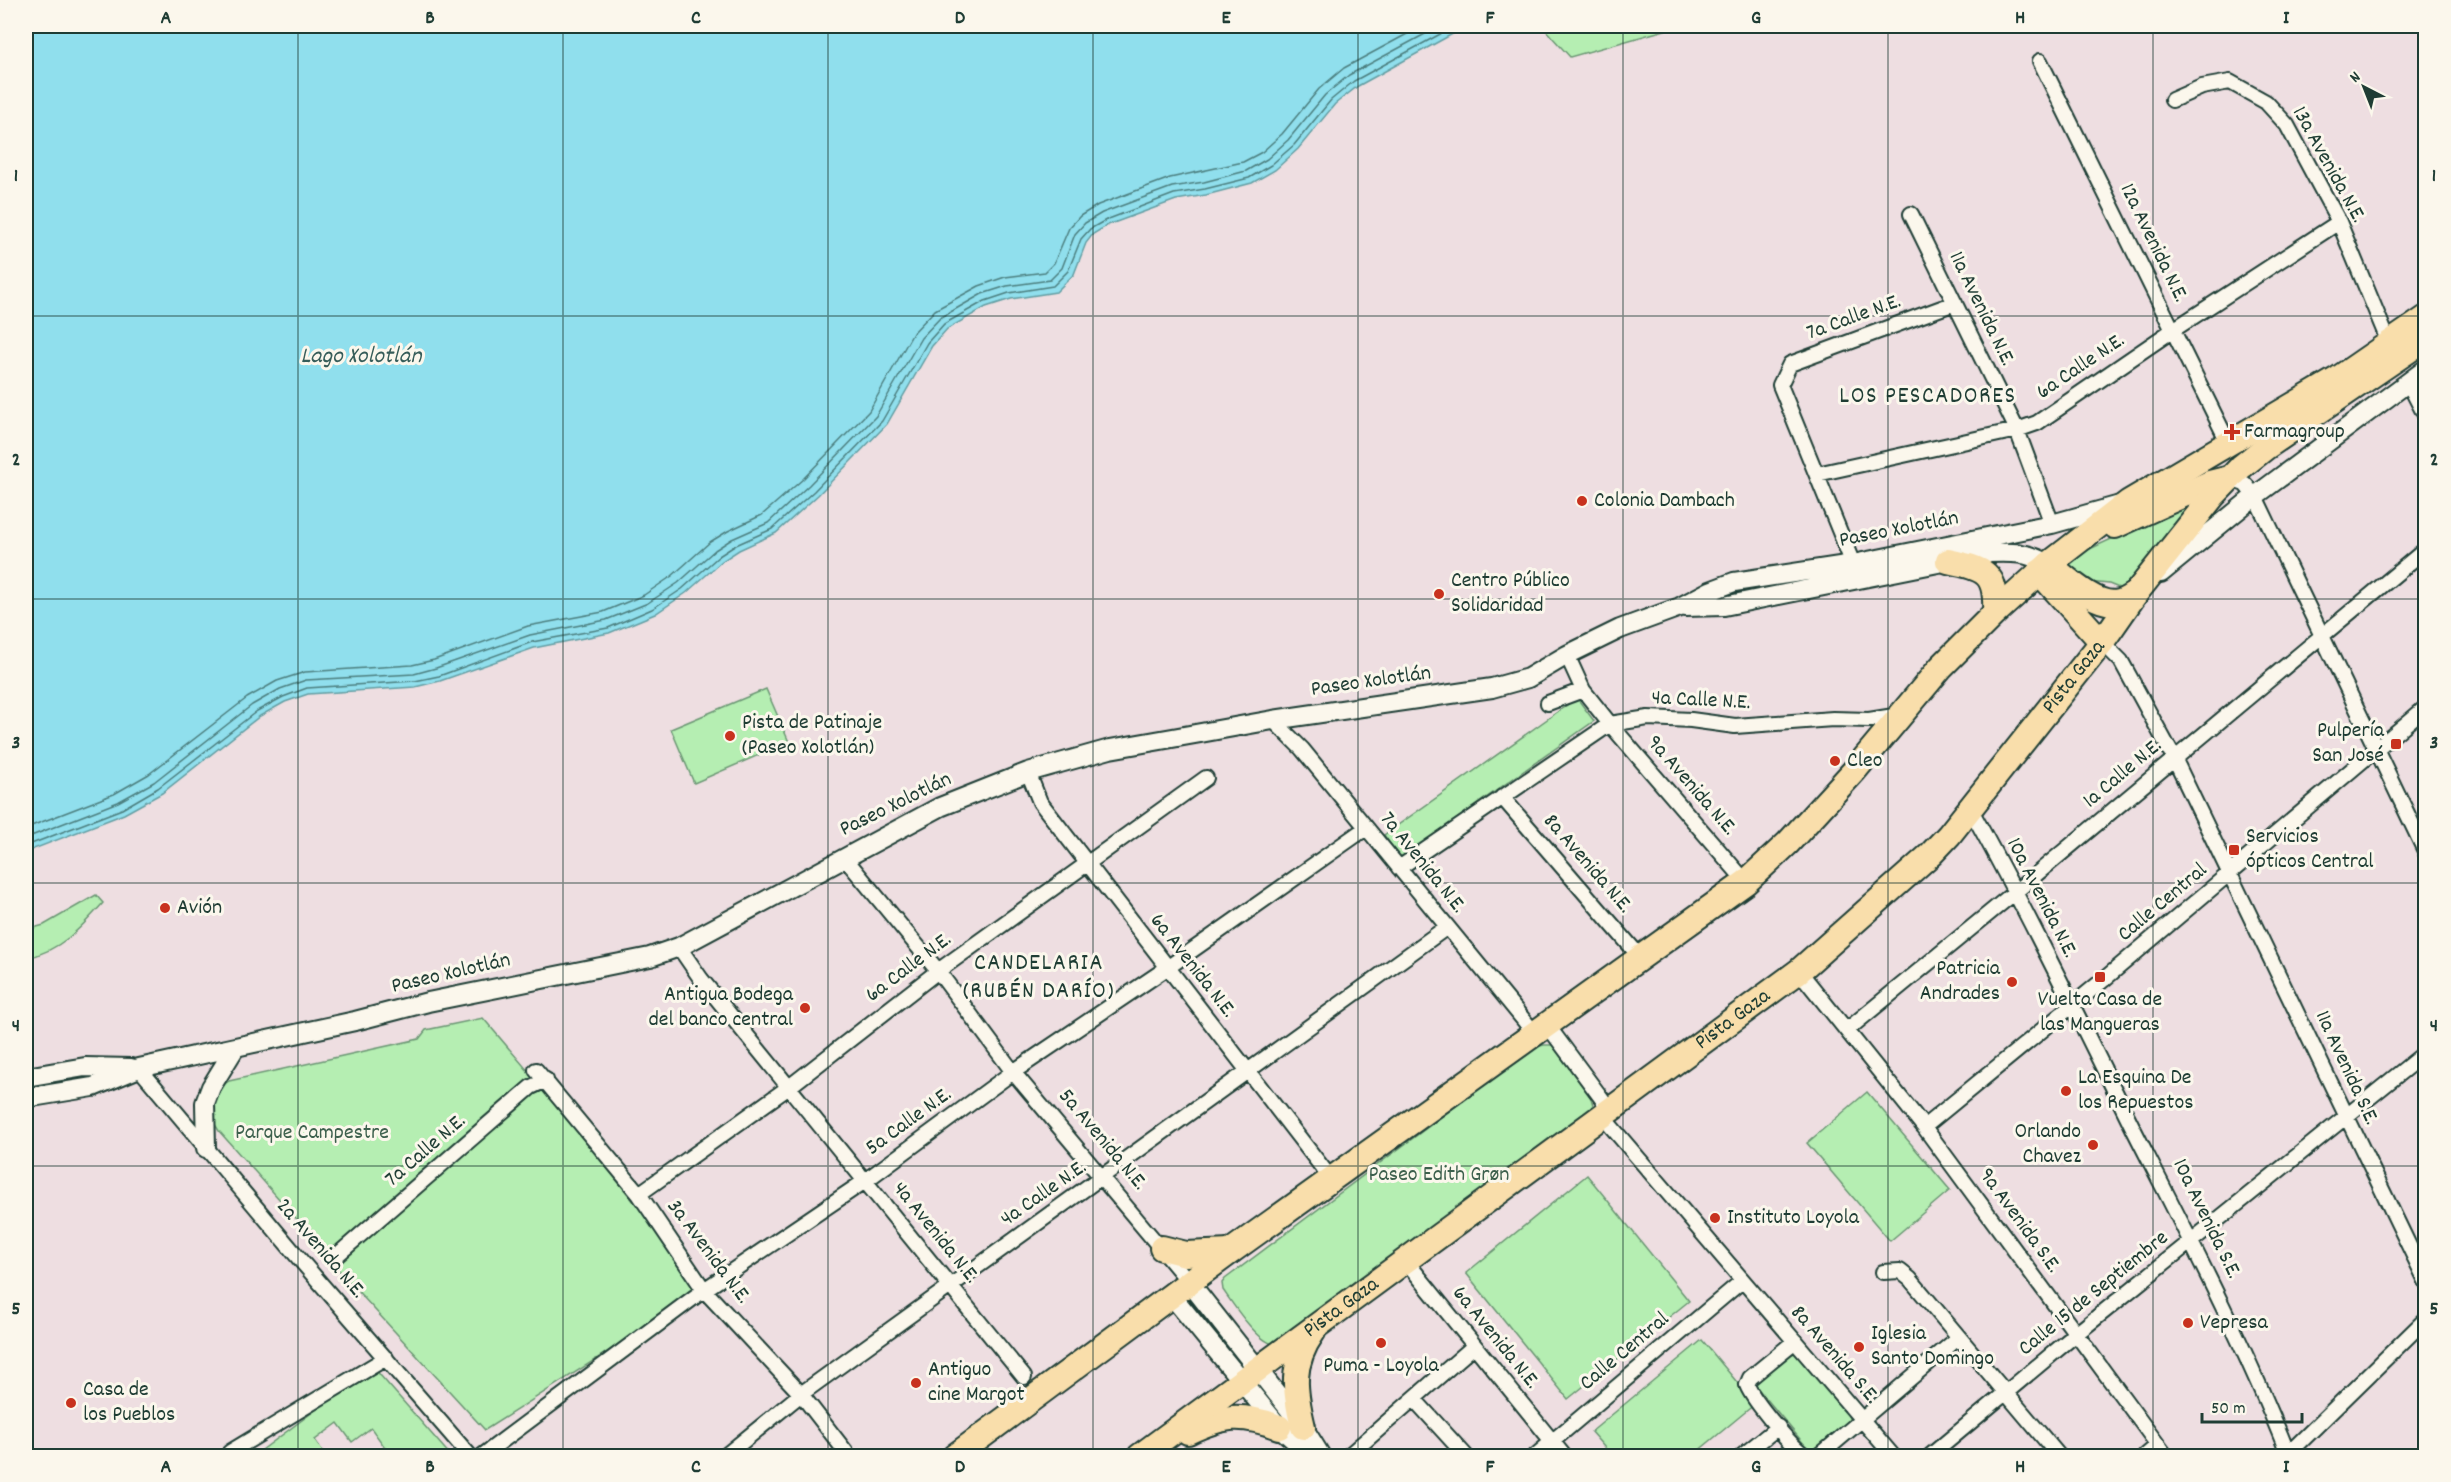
<svg xmlns="http://www.w3.org/2000/svg" width="2451" height="1482" viewBox="0 0 2451 1482" font-family="Dekko,sans-serif">
  <style>
    .green { fill: #b5eeb2; stroke: #6a9673; stroke-width: 1.5 }
    .water { fill: #90dfed; stroke: #639ea3; stroke-width: 1.5 }
    .lines { fill: none; stroke-linecap: round; stroke-linejoin: round }
    .shore { stroke: #4c7e7e; stroke-width: 1.5 }
    .street-casing { stroke: #1f3d34; stroke-width: 18 }
    .secondary-casing { stroke: #1f3d34; stroke-width: 22 }
    .highway-casing { stroke: #1f3d34; stroke-width: 28 }
    .street { stroke: #fbf7ec; stroke-width: 14 }
    .secondary { stroke: #fbf7ec; stroke-width: 18 }
    .highway { stroke: #f9deab; stroke-width: 24 }
    .grid { fill: none; stroke: #1f3d34; stroke-width: 1.5; stroke-opacity: 0.55 }
    .poi-dot { fill: #c8321e; stroke: #fbf7ec; stroke-width: 2 }
    .labels { text-anchor: middle; dominant-baseline: central; stroke-width: 6; stroke-linejoin: round; paint-order: stroke }
    .street-label { font-size: 22px; fill: #1f3d34; stroke: #fbf7ec }
    .poi-label { font-size: 22px; fill: #1f3d34; stroke: #fbf7ec; text-anchor: start }
    .park-label { font-size: 22px; fill: #3d604d; stroke: #fbf7ec }
    .water-label { font-size: 24px; font-style: italic; fill: #365d59; stroke: #fbf7ec }
    .neighbourhood-label { font-size: 24px; letter-spacing: 1.5px; fill: #1f3d34; stroke: #fbf7ec }
    .neatline { fill: none; stroke: #1f3d34; stroke-width: 2 }
    .grid-label { font-size: 20px; text-anchor: middle; font-weight: bold; fill: #1f3d34 }
  </style>
  <rect width="100%" height="100%" fill="#eedee1"/>
  <filter id="ink" filterUnits="userSpaceOnUse"><feTurbulence type="fractalNoise" baseFrequency=".0167" numOctaves="2"/><feDisplacementMap in="SourceGraphic" scale="12" xChannelSelector="R" yChannelSelector="G"/><feConvolveMatrix kernelMatrix="1 2 1 2 8 2 1 2 1" color-interpolation-filters="sRGB"/></filter>
  <g filter="url(#ink)">
    <path class="green" d="M1542,26H1679L1570,57Z
      M2204,496L2124,590L2109,584L2088,582L2064,561Z
      M766,689L789,742L694,783L671,729Z
      M1577,698L1594,721L1400,859L1384,835Z
      M96,895L103,903C82,927 59,952 26,958V930L44,925Z
      M483,1018L557,1105L704,1290L485,1430L342,1274L318,1243L219,1131L210,1116L217,1089L229,1081L419,1039L426,1030Z
      M1544,1045H1552L1591,1098L1593,1105L1584,1117L1273,1344C1256,1340 1233,1304 1223,1290L1222,1283L1225,1279L1504,1070L1536,1047Z
      M1867,1092L1950,1190L1890,1241L1807,1143Z
      M1587,1175L1689,1301L1568,1399L1466,1273Z
      M1702,1340L1755,1404L1692,1456H1612L1591,1432Z
      M1796,1353L1802,1358L1846,1410L1849,1418L1847,1426L1815,1452L1809,1450L1755,1385L1757,1380L1787,1355Z
      M373,1367L451,1456H379L387,1450L371,1428L352,1442L338,1423L315,1440L326,1456H254Z"/>
    <path class="water" d="M26,26H1467L1358,86L1335,104L1298,149L1275,170L1252,183L1206,195L1176,200L1108,225L1093,234L1086,243L1074,274L1056,292L1011,299L986,307L947,329L932,346L887,424L818,495L776,533L739,550L722,561L686,593L655,614L609,633L534,648L440,681L415,687L308,694L285,702L260,716L162,793L124,814L26,852Z"/>
    <g class="lines">
      <path class="shore" d="M26,828L114,794L149,774L247,698L277,681L305,672L412,665L434,660L528,626L603,612L644,595L672,576L710,542L728,531L762,515L803,479L869,411L913,333L935,310L979,286L1005,277L1045,272L1054,263L1069,228L1080,216L1098,205L1170,178L1243,162L1262,152L1282,134L1319,89L1344,68L1422,26
        M26,838L118,802L154,782L252,705L280,689L306,680L414,674L436,668L530,635L606,620L648,603L678,583L715,550L732,539L768,523L809,485L876,416L921,338L940,318L982,294L1007,286L1050,280L1062,268L1075,234L1085,223L1102,213L1172,187L1204,182L1246,171L1267,159L1288,140L1325,95L1349,75L1440,26
        M26,846L122,809L158,788L257,711L283,697L307,688L415,681L439,676L532,642L608,628L652,609L682,589L719,556L736,545L772,529L814,491L882,421L927,343L944,324L985,301L1009,293L1053,286L1068,271L1081,239L1090,229L1106,220L1174,194L1205,189L1249,178L1271,165L1294,145L1331,100L1354,81L1455,26"/>
      <g class="street-casing">
        <path id="street" d="M2040,61L2229,444
          M2172,100L2202,87L2230,82L2266,102L2287,125L2339,222L2390,345
          M1911,214L2017,430L2052,524
          M2408,382L2426,417
          M1817,474L2017,430L2037,423L2173,330L2339,222
          M2230,479L2245,484L2255,496L2426,853
          M1853,564L1780,385L1790,364L1955,303
          M2102,642L2121,661L2174,758L2426,1281
          M1567,655L1583,690L1610,724L1746,882
          M1548,703L1583,690
          M1273,720L1302,749L1536,1035
          M1028,772L1040,802L1332,1180
          M1502,797L1641,958
          M1971,810C2029,915 2081,1023 2134,1130C2188,1236 2244,1343 2288,1454L2426,1319
          M844,857L938,971L1013,1072L1190,1283
          M1399,868L1610,724L1648,718L1691,720L1735,726L1833,719L1869,720L1900,715
          M679,947L701,979L1024,1377
          M1799,971L1924,1127L2166,1456
          M1548,1026L1611,1111
          M1847,1030L2015,892L2426,549
          M139,1068L302,1262L470,1456
          M536,1070L639,1194L704,1290L801,1394L849,1456
          M1603,1117L1893,1456
          M1924,1127L2102,981L2426,707
          M639,1194L789,1087L938,971L1206,778
          M335,1257L531,1087L546,1080
          M1406,1261L1564,1456
          M1883,1272L1900,1271L1910,1279L2059,1456
          M1795,1341L1750,1378L1747,1385C1753,1400 1792,1448 1806,1456
          M1414,1399L1466,1456
          M230,1452L386,1358
          M482,1456L704,1290L865,1181L1013,1072L1167,968L1366,828
          M725,1456L801,1394L1447,927
          M1348,1456L1474,1346
          M1535,1456L1742,1281
          M1742,1456L1778,1427
          M1819,1456L1958,1338
          M1930,1456L2076,1334L2426,1052
          M2145,1456L2158,1445"/>
      </g>
      <g class="secondary-casing">
        <path id="secondary" d="M2161,573L2255,496L2426,369
          M1685,607L1724,606L1988,553C2013,552 2027,552 2049,564
          M26,1077L85,1067L131,1068
          M26,1098L93,1087L139,1068L355,1021L428,1002L650,957L679,947L940,807L1028,772L1110,749L1195,734L1273,720L1492,688L1528,678L1567,655L1620,629L1680,607L1710,591L1734,582L1853,564L2052,524L2120,505
          M206,1148L205,1103L211,1087L235,1048
          M1190,1283L1303,1427L1321,1456
          M1172,1296L1279,1427L1312,1456
          M2286,1456L2288,1454L2290,1456"/>
      </g>
      <g class="highway-casing">
        <g id="highway">
          <path d="M2115,526L2210,483L2226,479"/>
          <path d="M1948,561C1985,569 1997,572 1995,613"/>
          <path d="M2049,564C2065,577 2097,608 2119,602C2125,601 2131,596 2136,593"/>
          <path d="M2039,572L2102,642"/>
          <path d="M1162,1248L1186,1254L1230,1252"/>
          <path d="M1303,1427C1294,1390 1290,1365 1313,1332"/>
          <path d="M1188,1432C1224,1415 1241,1413 1279,1427"/>
          <path d="M955,1456L1230,1252L1746,882L1788,843L1854,771L1941,667L1995,613L2049,564L2129,502L2339,378L2426,318"/>
          <path id="s1" d="M1140,1456L1799,971L1931,854L1949,835L2102,642L2136,593L2213,496L2241,467L2265,448L2421,342"/>
        </g>
      </g>
      <use href="#street" class="street"/>
      <use href="#secondary" class="secondary"/>
      <use href="#highway" class="highway"/>
    </g>
  </g>
  <path class="grid" d="M298,26V1456M563,26V1456M828,26V1456M1093,26V1456M1358,26V1456M1623,26V1456M1888,26V1456M2153,26V1456M26,316H2426M26,599H2426M26,883H2426M26,1166H2426"/>
  <g class="poi-dot">
    <path d="M2229 423h6v6h6v6h-6v6h-6v-6h-6v-6h6z"/>
    <circle cx="1582" cy="501" r="6"/>
    <circle cx="1439" cy="594" r="6"/>
    <circle cx="730" cy="736" r="6"/>
    <rect x="2390" y="738" width="12" height="12" rx="3"/>
    <circle cx="1835" cy="761" r="6"/>
    <rect x="2228" y="844" width="12" height="12" rx="3"/>
    <circle cx="165" cy="908" r="6"/>
    <rect x="2094" y="971" width="12" height="12" rx="3"/>
    <circle cx="2012" cy="982" r="6"/>
    <circle cx="805" cy="1008" r="6"/>
    <circle cx="2066" cy="1091" r="6"/>
    <circle cx="2093" cy="1145" r="6"/>
    <circle cx="1715" cy="1218" r="6"/>
    <circle cx="2188" cy="1323" r="6"/>
    <circle cx="1381" cy="1343" r="6"/>
    <circle cx="1859" cy="1347" r="6"/>
    <circle cx="916" cy="1383" r="6"/>
    <circle cx="71" cy="1403" r="6"/>
  </g>
  <g class="labels">
    <g class="street-label">
      <text transform="translate(2328 165) rotate(61)">13a Avenida N.E.</text>
      <text transform="translate(2153 243) rotate(64)">12a Avenida N.E.</text>
      <text transform="translate(1981 309) rotate(64)">11a Avenida N.E.</text>
      <text transform="translate(1854 318) rotate(-20)">7a Calle N.E.</text>
      <text transform="translate(2081 367) rotate(-34)">6a Calle N.E.</text>
      <text transform="translate(1899 530) rotate(-11)">Paseo Xolotlán</text>
      <text stroke="none"><textPath href="#s1" startOffset="1222">Pista Gaza</textPath></text>
      <text transform="translate(1371 682) rotate(-8)">Paseo Xolotlán</text>
      <text transform="translate(1701 701) rotate(3)">4a Calle N.E.</text>
      <text transform="translate(2123 774) rotate(-40)">1a Calle N.E.</text>
      <text transform="translate(1691 786) rotate(49)">9a Avenida N.E.</text>
      <text transform="translate(896 805) rotate(-26)">Paseo Xolotlán</text>
      <text transform="translate(1422 863) rotate(51)">7a Avenida N.E.</text>
      <text transform="translate(1587 864) rotate(49)">8a Avenida N.E.</text>
      <text transform="translate(2041 898) rotate(63)">10a Avenida N.E.</text>
      <text transform="translate(2163 903) rotate(-40)">Calle Central</text>
      <text transform="translate(1192 966) rotate(52)">6a Avenida N.E.</text>
      <text transform="translate(909 968) rotate(-37)">6a Calle N.E.</text>
      <text transform="translate(451 974) rotate(-13)">Paseo Xolotlán</text>
      <text stroke="none"><textPath href="#s1" startOffset="736">Pista Gaza</textPath></text>
      <text transform="translate(2346 1068) rotate(65)">11a Avenida S.E.</text>
      <text transform="translate(909 1122) rotate(-36)">5a Calle N.E.</text>
      <text transform="translate(1102 1140) rotate(50)">5a Avenida N.E.</text>
      <text transform="translate(426 1151) rotate(-41)">7a Calle N.E.</text>
      <text transform="translate(1044 1194) rotate(-35)">4a Calle N.E.</text>
      <text transform="translate(2206 1219) rotate(64)">10a Avenida S.E.</text>
      <text transform="translate(2019 1221) rotate(54)">9a Avenida S.E.</text>
      <text transform="translate(935 1233) rotate(51)">4a Avenida N.E.</text>
      <text transform="translate(320 1249) rotate(49)">2a Avenida N.E.</text>
      <text transform="translate(708 1252) rotate(53)">3a Avenida N.E.</text>
      <text transform="translate(2094 1294) rotate(-39)">Calle 15 de Septiembre</text>
      <text stroke="none"><textPath href="#s1" startOffset="250">Pista Gaza</textPath></text>
      <text transform="translate(1495 1338) rotate(51)">6a Avenida N.E.</text>
      <text transform="translate(1625 1352) rotate(-40)">Calle Central</text>
      <text transform="translate(1834 1355) rotate(49)">8a Avenida S.E.</text>
    </g>
    <g class="poi-label">
      <text x="2244" y="432">Farmagroup</text>
      <text x="1594" y="501">Colonia Dambach</text>
      <text x="1451" y="581">Centro Público<tspan x="1451" dy="25">Solidaridad</tspan></text>
      <text x="742" y="723">Pista de Patinaje<tspan x="742" dy="25">(Paseo Xolotlán)</tspan></text>
      <text x="2384" y="731" text-anchor="end">Pulpería<tspan x="2384" dy="25">San José</tspan></text>
      <text x="1847" y="761">Cleo</text>
      <text x="2246" y="837">Servicios<tspan x="2246" dy="25">ópticos Central</tspan></text>
      <text x="177" y="908">Avión</text>
      <text x="2000" y="969" text-anchor="end">Patricia<tspan x="2000" dy="25">Andrades</tspan></text>
      <text x="793" y="995" text-anchor="end">Antigua Bodega<tspan x="793" dy="25">del banco central</tspan></text>
      <text x="2100" y="1000" text-anchor="middle">Vuelta Casa de<tspan x="2100" dy="25">las Mangueras</tspan></text>
      <text x="2078" y="1078">La Esquina De<tspan x="2078" dy="25">los Repuestos</tspan></text>
      <text x="2081" y="1132" text-anchor="end">Orlando<tspan x="2081" dy="25">Chavez</tspan></text>
      <text x="1727" y="1218">Instituto Loyola</text>
      <text x="2200" y="1323">Vepresa</text>
      <text x="1871" y="1334">Iglesia<tspan x="1871" dy="25">Santo Domingo</tspan></text>
      <text x="1381" y="1366" text-anchor="middle">Puma - Loyola</text>
      <text x="928" y="1370">Antiguo<tspan x="928" dy="25">cine Margot</tspan></text>
      <text x="83" y="1390">Casa de<tspan x="83" dy="25">los Pueblos</tspan></text>
    </g>
    <g class="park-label">
      <text x="312" y="1133">Parque Campestre</text>
      <text x="1439" y="1175">Paseo Edith Grøn</text>
    </g>
    <g class="water-label">
      <text x="361" y="357">Lago Xolotlán</text>
    </g>
    <g class="neighbourhood-label">
      <text x="1928" y="397">LOS PESCADORES</text>
      <text x="1039" y="964">CANDELARIA<tspan x="1039" dy="28">(RUBÉN DARÍO)</tspan></text>
    </g>
  </g>
  <rect width="2451" height="1482" fill="none" stroke="#fbf7ec" stroke-width="66"/>
  <g transform="translate(2364 87) rotate(318)" stroke="#fbf7ec" stroke-width="4.5" paint-order="stroke">
  <path d="M0-4.5L10 22L0 15L-10 22Z" fill="#1f3d34"/>
  <text y="-9" font-size="16" font-weight="bold" text-anchor="middle" fill="#1f3d34">N</text>
  </g>
  <path d="M2202 1413v9h100v-9" fill="none" stroke="#1f3d34" stroke-width="3"/>
  <text x="2211" y="1413" font-size="18" fill="#1f3d34" stroke="#fbf7ec" stroke-width="4.5" paint-order="stroke">50 m</text>
  <rect x="33" y="33" width="2385" height="1416" class="neatline"/>
  <g class="grid-label">
    <text x="166" y="23">A</text>
    <text x="430" y="23">B</text>
    <text x="696" y="23">C</text>
    <text x="960" y="23">D</text>
    <text x="1226" y="23">E</text>
    <text x="1490" y="23">F</text>
    <text x="1756" y="23">G</text>
    <text x="2020" y="23">H</text>
    <text x="2286" y="23">I</text>
    <text x="16" y="181">1</text>
    <text x="2434" y="181">1</text>
    <text x="16" y="465">2</text>
    <text x="2434" y="465">2</text>
    <text x="16" y="748">3</text>
    <text x="2434" y="748">3</text>
    <text x="16" y="1031">4</text>
    <text x="2434" y="1031">4</text>
    <text x="16" y="1314">5</text>
    <text x="2434" y="1314">5</text>
    <text x="166" y="1472">A</text>
    <text x="430" y="1472">B</text>
    <text x="696" y="1472">C</text>
    <text x="960" y="1472">D</text>
    <text x="1226" y="1472">E</text>
    <text x="1490" y="1472">F</text>
    <text x="1756" y="1472">G</text>
    <text x="2020" y="1472">H</text>
    <text x="2286" y="1472">I</text>
  </g>
</svg>
